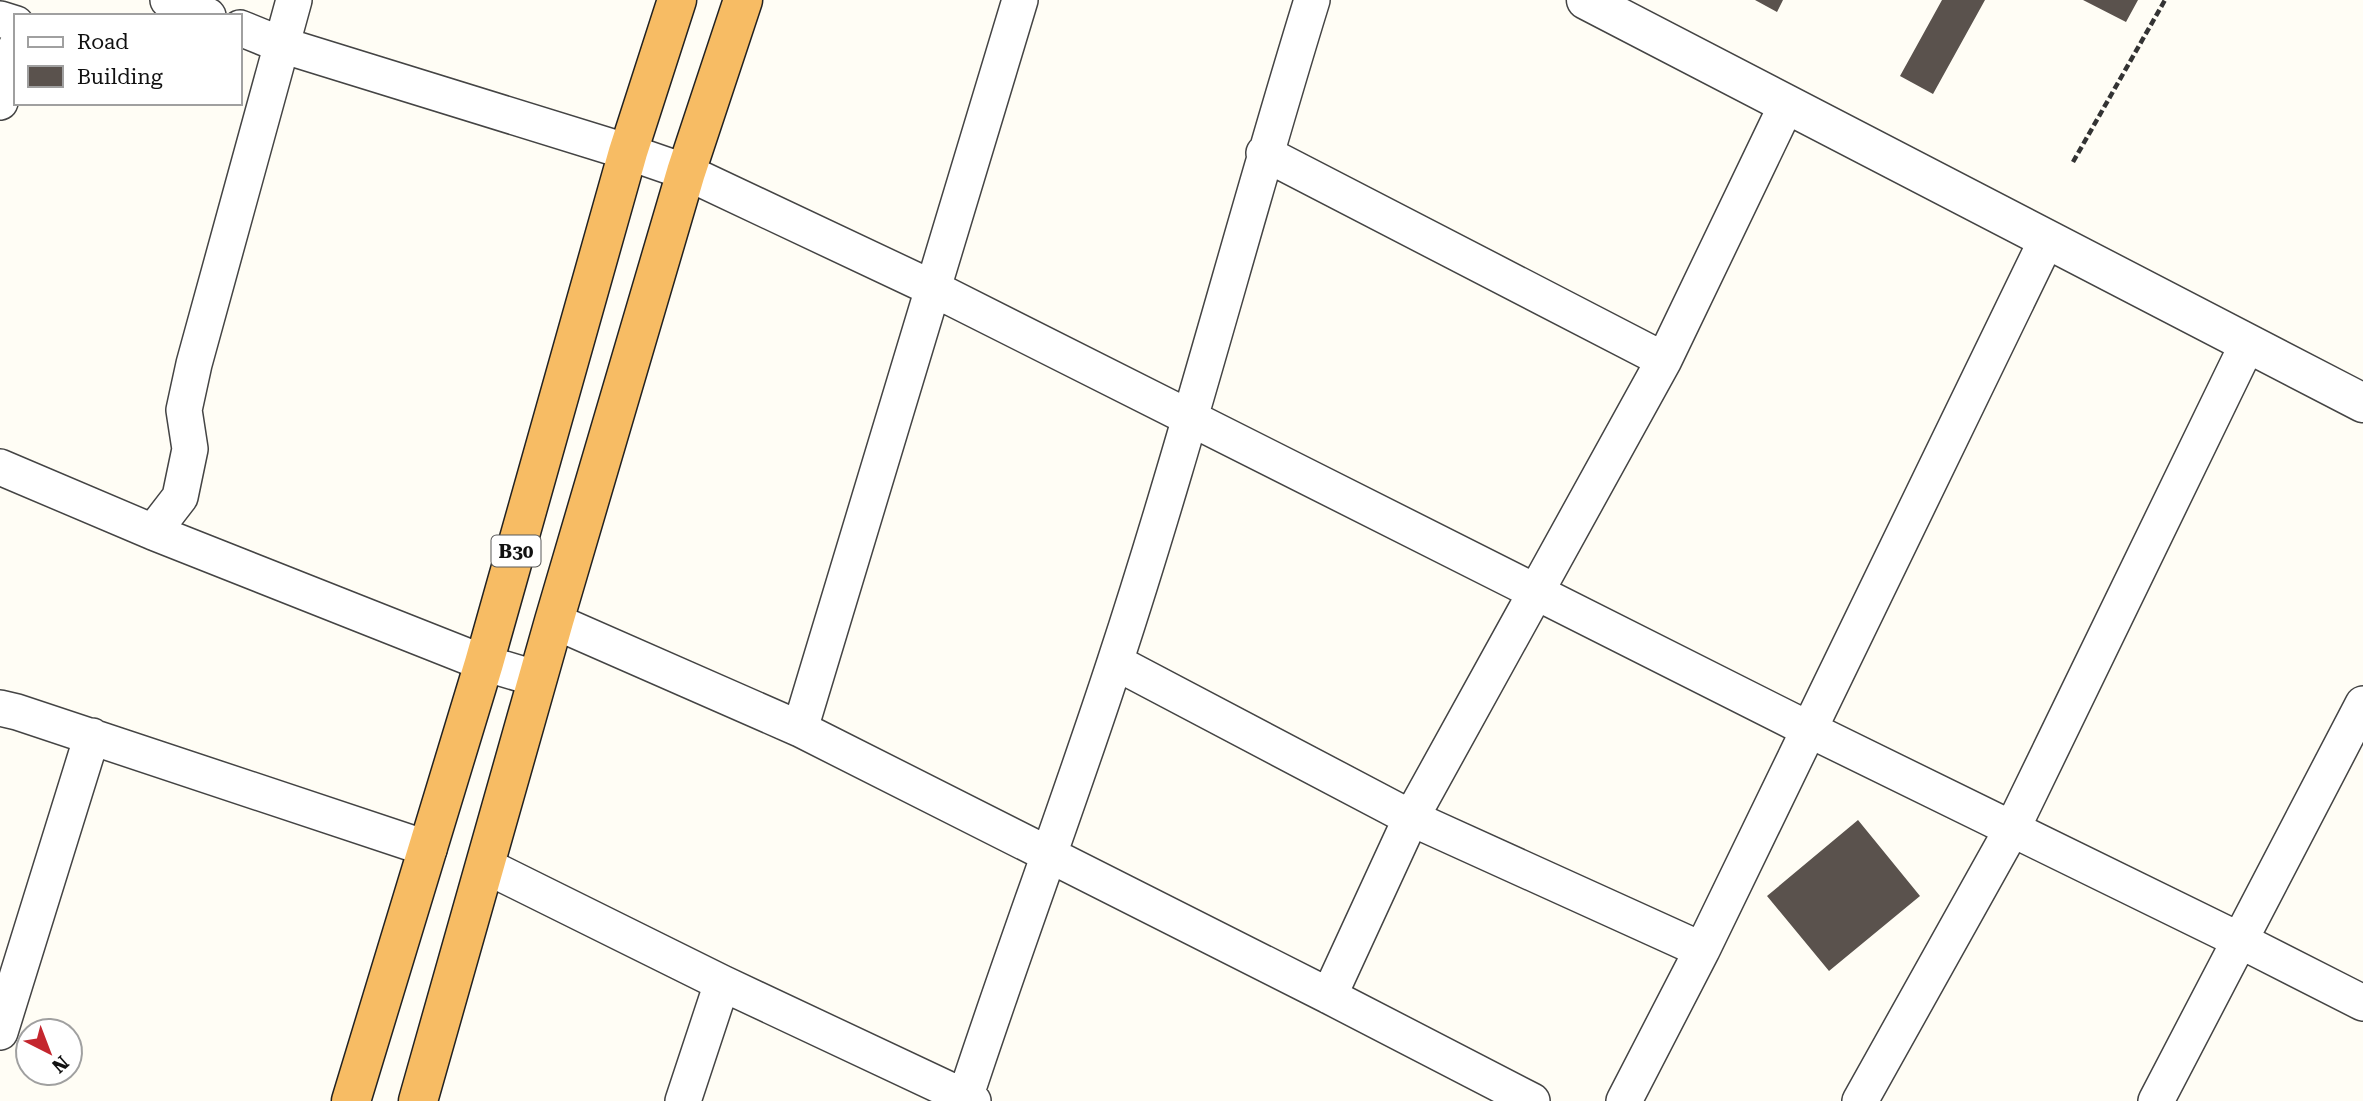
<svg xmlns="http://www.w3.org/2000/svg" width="2363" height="1101" viewBox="0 0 2363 1101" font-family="'Roboto Serif',serif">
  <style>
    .building { fill: #5a524d }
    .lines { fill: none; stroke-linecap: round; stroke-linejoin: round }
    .minor-casing { stroke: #444; stroke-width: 38 }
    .tertiary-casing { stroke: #444; stroke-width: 41 }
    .trunk-casing { stroke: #222; stroke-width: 41 }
    .path { stroke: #333; stroke-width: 4.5; stroke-dasharray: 7 3.5; stroke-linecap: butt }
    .minor { stroke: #fff; stroke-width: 35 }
    .tertiary { stroke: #fff; stroke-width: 38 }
    .trunk { stroke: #f7bc64; stroke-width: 38 }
    .labels { text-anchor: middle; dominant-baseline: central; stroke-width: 7; stroke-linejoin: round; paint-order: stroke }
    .shield { fill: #fff; stroke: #585858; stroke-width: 2 }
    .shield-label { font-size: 19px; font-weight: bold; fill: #111 }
  </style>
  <rect width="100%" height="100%" fill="#fffdf5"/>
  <path class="building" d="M1755,0H1783L1777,12Z
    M1942,0H1985L1933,94L1900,76Z
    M2083,0H2138L2126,22Z
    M1858,820L1920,896L1829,971L1767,896Z"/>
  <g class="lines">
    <g class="minor-casing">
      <path id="minor" d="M168,0L208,16
        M0,19L16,24
        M240,28L282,45L628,152L686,172L932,288L1808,729L2241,941L2363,1003
        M0,102L16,47
        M1264,153L1664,360
        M0,467L153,532L484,663L538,679
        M153,532L180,497L190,449L184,410L194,364L294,0
        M554,621L800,729L1329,996L1532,1101
        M1115,662L1411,818L1702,950
        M0,708L17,712L429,849
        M800,729L1020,0
        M486,866L722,983L973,1101
        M1329,996L1411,818L1664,360L1787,104
        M0,1032L92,736
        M683,1101L722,983
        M964,1101C1012,954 1067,809 1115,662C1187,443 1244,220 1312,0
        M1624,1101L1702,950L2047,239
        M1860,1101L2012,829L2248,343
        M2156,1101L2363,704"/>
    </g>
    <g class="tertiary-casing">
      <path id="tertiary" d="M1586,0L2363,403"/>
    </g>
    <g class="trunk-casing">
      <path id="trunk" d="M351,1101L484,663L628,152L677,0
        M418,1101L554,621L686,172L743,0"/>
    </g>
    <path class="path" d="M2073,162L2165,0"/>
    <use href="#minor" class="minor"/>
    <use href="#tertiary" class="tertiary"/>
    <use href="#trunk" class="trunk"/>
  </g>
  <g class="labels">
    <rect class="shield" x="491.5" y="535.5" width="49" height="31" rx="5"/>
    <g class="shield-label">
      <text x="516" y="551">B30</text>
    </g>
  </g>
  <rect x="14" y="14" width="228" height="91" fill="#ffffff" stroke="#a0a0a0" stroke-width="2"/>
  <rect x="28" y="37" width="35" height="10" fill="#ffffff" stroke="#a0a0a0" stroke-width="2"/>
  <text x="77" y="49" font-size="21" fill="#111111">Road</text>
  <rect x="28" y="66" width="35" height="21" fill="#5a524d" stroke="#a0a0a0" stroke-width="2"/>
  <text x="77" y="84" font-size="21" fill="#111111">Building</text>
  <g transform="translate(49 1052) rotate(138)"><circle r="33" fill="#ffffff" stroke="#a0a0a0" stroke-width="2"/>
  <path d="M0-5L12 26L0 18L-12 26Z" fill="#c4262e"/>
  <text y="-10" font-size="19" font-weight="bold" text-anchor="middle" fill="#111111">N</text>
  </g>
</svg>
